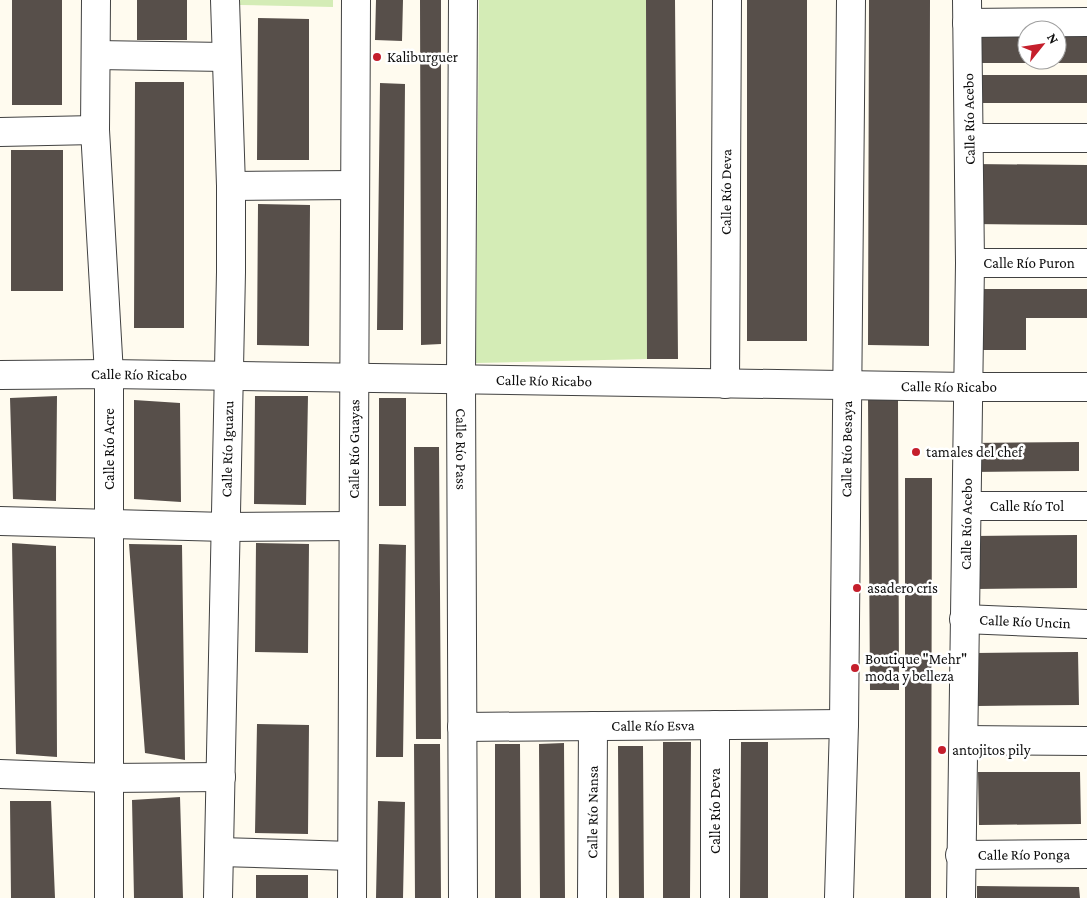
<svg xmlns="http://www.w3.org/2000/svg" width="1087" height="898" viewBox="0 0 1087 898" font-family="'Crimson Pro',serif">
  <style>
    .green { fill: #d4ecb6 }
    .building { fill: #574f4a }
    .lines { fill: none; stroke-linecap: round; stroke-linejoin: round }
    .minor-casing { stroke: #414141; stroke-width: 30 }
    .minor { stroke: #fff; stroke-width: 28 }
    .poi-dot { fill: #c51f2c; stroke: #fff; stroke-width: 2 }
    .labels { text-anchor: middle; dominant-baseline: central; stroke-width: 5; stroke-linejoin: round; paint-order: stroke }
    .poi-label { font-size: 15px; fill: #0e0e0e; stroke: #fff; text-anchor: start }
    .street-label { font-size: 15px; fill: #0e0e0e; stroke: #fff }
  </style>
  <rect width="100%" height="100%" fill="#fffbef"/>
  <path class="green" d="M240,0H333V7L240,5Z
    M479,0H646L647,359L476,363Z"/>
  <path class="building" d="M12,0H62V105H12Z
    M137,0H187V40H137Z
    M376,0H403L402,41L375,40Z
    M420,0H441V344L421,345Z
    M646,0H675L678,359H647Z
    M747,0H807V341H747Z
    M869,0H930L929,346L868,345Z
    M258,18L309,19V160H257Z
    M977,35H1027V60H1057V35H1087V63H978Z
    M977,75H1087V103H977Z
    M135,82H184V328H134Z
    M380,83L405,84L403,330H377Z
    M11,150H63V291H11Z
    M974,164L1087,165V225L973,224Z
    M258,204L310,205L309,346L257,345Z
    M972,289H1087V318H1026V350H972Z
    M57,396L56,501L13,499L10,398Z
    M255,396H308L306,505L254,504Z
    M379,398H406V506H379Z
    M868,398H898L899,690H870Z
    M134,400L180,403L181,502L134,499Z
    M1079,442V471L971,472V443Z
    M414,447H439L441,739H416Z
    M905,478H932L931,898H905Z
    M1077,535V588L976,589L975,536Z
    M12,543L56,546L57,757L16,754Z
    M256,543L309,544L308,653L255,652Z
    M129,544L182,545L185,760L145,753Z
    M379,544L406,545L403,757H376Z
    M1078,652L1079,705L977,706L976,653Z
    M257,724L309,725L308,834L255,833Z
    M663,742H691L690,898H663Z
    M741,742H768V898H740Z
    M564,743L565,898H540L539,744Z
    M414,744H440L441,898H415Z
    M495,744H520L521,898H495Z
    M618,746H643L644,898H619Z
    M978,772H1080L1081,824L979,825Z
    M180,797L183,898H134L132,800Z
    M10,801H51L55,898H11Z
    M378,801L405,802L403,898H376Z
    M256,875H308V898H256Z
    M977,886L1079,887L1080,898H977Z"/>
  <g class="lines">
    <g class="minor-casing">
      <g id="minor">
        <path d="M96,0L95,130L109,374V898"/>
        <path id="s1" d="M463,0L461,380L463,898"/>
        <path d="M967,23L1087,22"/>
        <path d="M96,55L226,57"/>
        <path d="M0,132L95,130"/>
        <path d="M969,138H1087"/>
        <path d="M231,186L355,185"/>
        <path id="s2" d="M970,263H1087"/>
        <path id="s3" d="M0,375L109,374L969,387H1087"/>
        <path id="s4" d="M725,384L727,0"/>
        <path id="s5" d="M968,506H1087"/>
        <path d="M0,521L226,527L353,526"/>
        <path id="s6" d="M964,619L1087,624"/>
        <path id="s7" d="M462,727L844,724"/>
        <path d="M964,740L1087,741"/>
        <path d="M0,774L109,778L221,777"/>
        <path d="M219,852L352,856"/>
        <path id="s8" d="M960,855L1087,854"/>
        <path id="s9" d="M218,898L231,272V186L225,0"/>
        <path id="s10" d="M352,898L356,0"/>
        <path id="s11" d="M592,898L593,726"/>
        <path d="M715,898V725"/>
        <path id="s12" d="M839,898L844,724L851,0"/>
        <path id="s13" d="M961,898L970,263L967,0"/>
      </g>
    </g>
    <use href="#minor" class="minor"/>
  </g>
  <g class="poi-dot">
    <circle cx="377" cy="57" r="5"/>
    <circle cx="916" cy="452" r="5"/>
    <circle cx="857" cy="588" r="5"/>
    <circle cx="855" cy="668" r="5"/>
    <circle cx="942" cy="750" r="5"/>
  </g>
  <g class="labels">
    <g class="poi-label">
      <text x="387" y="57">Kaliburguer</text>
      <text x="926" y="452">tamales del chef</text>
      <text x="867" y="588">asadero cris</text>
      <text x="865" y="659">Boutique "Mehr"<tspan x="865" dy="17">moda y belleza</tspan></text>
      <text x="952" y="750">antojitos pily</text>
    </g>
    <g class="street-label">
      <text transform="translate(969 119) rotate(-91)">Calle Río Acebo</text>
      <text stroke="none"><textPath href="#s4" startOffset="192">Calle Río Deva</textPath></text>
      <text stroke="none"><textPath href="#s2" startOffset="59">Calle Río Puron</textPath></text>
      <text stroke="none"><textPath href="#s3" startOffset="139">Calle Río Ricabo</textPath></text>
      <text stroke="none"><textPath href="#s3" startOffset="544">Calle Río Ricabo</textPath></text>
      <text stroke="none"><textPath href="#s3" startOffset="949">Calle Río Ricabo</textPath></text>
      <text transform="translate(109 449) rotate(-90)">Calle Río Acre</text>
      <text stroke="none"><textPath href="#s9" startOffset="449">Calle Río Iguazu</textPath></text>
      <text stroke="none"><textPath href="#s10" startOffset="449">Calle Río Guayas</textPath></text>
      <text stroke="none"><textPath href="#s1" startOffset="449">Calle Río Pass</textPath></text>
      <text stroke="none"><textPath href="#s12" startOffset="449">Calle Río Besaya</textPath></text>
      <text stroke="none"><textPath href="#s5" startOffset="59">Calle Río Tol</textPath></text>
      <text stroke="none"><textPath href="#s13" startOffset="374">Calle Río Acebo</textPath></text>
      <text stroke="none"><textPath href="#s6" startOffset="61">Calle Río Uncin</textPath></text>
      <text stroke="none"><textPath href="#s7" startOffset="191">Calle Río Esva</textPath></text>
      <text transform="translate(715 811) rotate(-90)">Calle Río Deva</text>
      <text stroke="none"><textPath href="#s11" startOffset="86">Calle Río Nansa</textPath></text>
      <text stroke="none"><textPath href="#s8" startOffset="64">Calle Río Ponga</textPath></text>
    </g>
  </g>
  <g transform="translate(1042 45) rotate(60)"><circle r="24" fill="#ffffff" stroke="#9f9f9f"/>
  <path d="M0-4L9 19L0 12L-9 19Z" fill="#c51f2c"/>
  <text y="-8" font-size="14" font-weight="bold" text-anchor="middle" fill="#0e0e0e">N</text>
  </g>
</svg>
